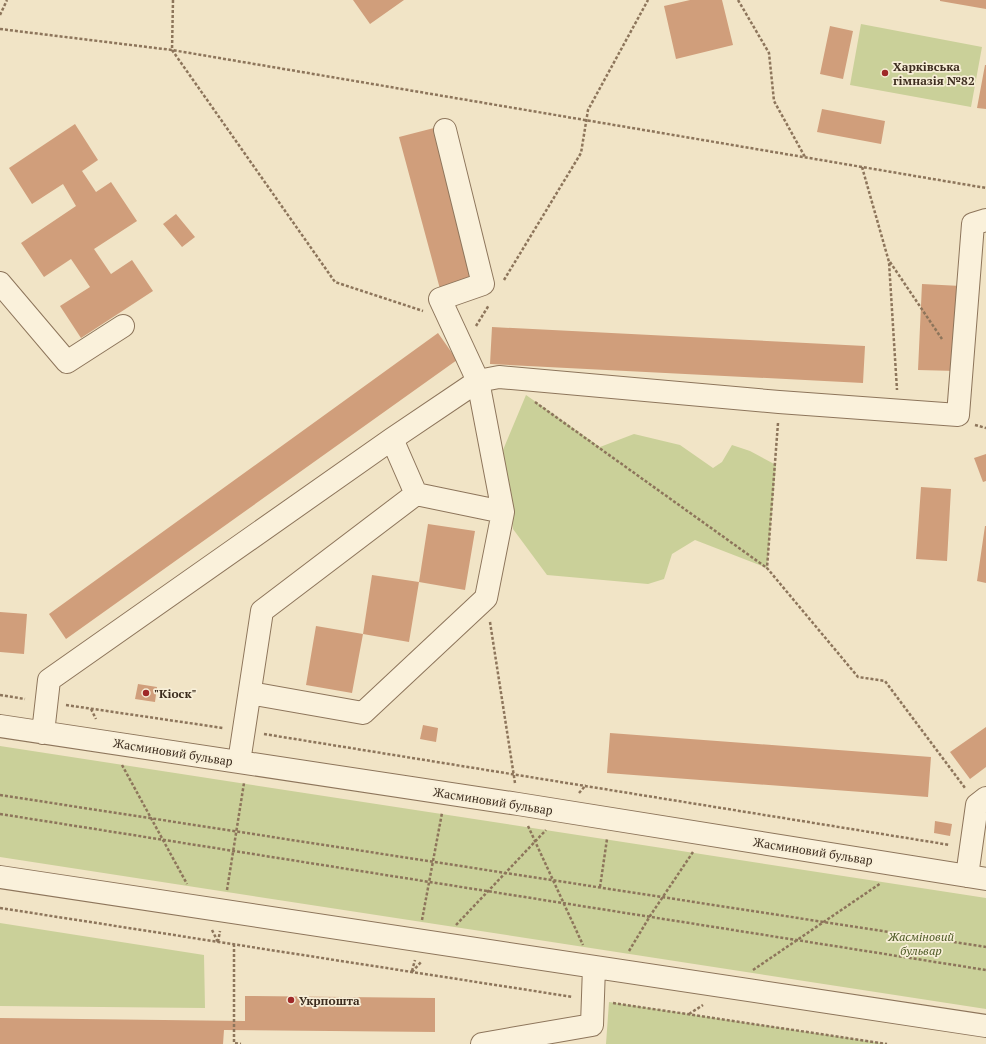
<svg xmlns="http://www.w3.org/2000/svg" width="986" height="1044" viewBox="0 0 986 1044" font-family="'PT Serif',serif">
  <style>
    .green { fill: #cad099 }
    .building { fill: #d09e7b }
    .lines { fill: none; stroke-linecap: round; stroke-linejoin: round }
    .minor-casing { stroke: #8d755b; stroke-width: 24 }
    .path { stroke: #8d755b; stroke-width: 2.5; stroke-dasharray: 3 2; stroke-linecap: butt }
    .minor { stroke: #faf1db; stroke-width: 22 }
    .poi-dot { fill: #9f2829; stroke: #f7eed7; stroke-width: 1.5 }
    .labels { text-anchor: middle; dominant-baseline: central; stroke-width: 3.5; stroke-linejoin: round; paint-order: stroke }
    .poi-label { font-size: 12px; font-weight: bold; fill: #3d2d1f; stroke: #f7eed7; text-anchor: start }
    .street-label { font-size: 12px; fill: #3d2d1f; stroke: #f7eed7 }
    .park-label { font-size: 12px; font-style: italic; fill: #4d5a25; stroke: #f7eed7 }
  </style>
  <rect width="100%" height="100%" fill="#f1e4c6"/>
  <path class="green" d="M861,24L982,47L971,107L850,85Z
    M526,395L600,447L634,434L680,445L713,468L722,462L732,445L750,451L776,465L767,568L695,540L672,554L664,579L648,584L547,575L513,529L503,450Z
    M0,746L986,898V1009L0,857Z
    M0,923L204,955L205,1008L0,1006Z
    M609,1002L887,1044H606Z"/>
  <path class="building" d="M353,0H404L370,24Z
    M690,0H722L733,45L676,59L664,6Z
    M940,0H986V9L940,1Z
    M830,26L853,31L843,79L820,74Z
    M985,65H986V109L977,108Z
    M822,109L885,121L881,144L817,132Z
    M75,124L98,160L82,171L96,192L111,182L137,221L94,249L111,274L132,260L153,291L81,338L60,306L90,287L71,259L44,277L21,243L76,206L63,184L32,204L9,168Z
    M434,128L474,280L440,289L399,137Z
    M176,214L195,237L182,247L163,224Z
    M922,284L961,286L957,371L918,370Z
    M492,327L865,346L863,383L490,364Z
    M438,333L457,360L66,639L49,614Z
    M986,454V481L983,482L974,458Z
    M921,487L951,489L947,561L916,559Z
    M428,524L475,531L465,590L419,582Z
    M985,526H986V583L977,581Z
    M372,575L419,582L409,642L363,634Z
    M0,612L27,614L24,654L0,652Z
    M316,626L363,634L352,693L306,685Z
    M138,684L157,687L155,702L135,699Z
    M423,725L438,728L436,742L420,739Z
    M986,727V767L970,779L950,752Z
    M610,733L931,757L928,797L607,773Z
    M935,821L952,824L950,836L934,833Z
    M245,996L435,998V1032L224,1030L223,1044H0V1018L245,1021Z"/>
  <g class="lines">
    <g class="minor-casing">
      <path id="minor" d="M445,130L483,284L440,299L478,381L503,512
        M0,283L67,362L123,326
        M250,693L363,713L486,598L503,512L416,494
        M0,726L518,804L986,879
        M43,733L49,680L392,439L478,381L499,377L779,402L958,415L973,224L986,220
        M239,762L262,611L416,494L392,439
        M967,876L977,805L986,798
        M0,877L986,1026
        M482,1044L592,1025L594,967"/>
    </g>
    <path class="path" d="M173,0L172,50L335,282L423,311
      M738,0L769,53L774,101L805,157
      M0,15L7,0
      M0,29L172,50L986,188
      M862,167L889,262L897,390
      M890,262L942,339
      M504,280L581,153L588,110L648,0
      M476,326L489,305
      M535,402L767,568
      M778,423L767,568L858,677L885,681L965,788
      M975,425L986,428
      M490,622L515,783
      M0,695L25,699
      M66,705L223,728
      M91,709L96,719
      M264,734L950,845
      M122,765L187,884
      M579,793L586,785
      M0,795L986,947
      M0,814L986,970
      M528,826L583,945
      M600,887L607,839
      M227,890L244,783
      M0,908L573,997
      M422,920L442,813
      M456,925L546,830
      M212,930L218,942
      M218,942L220,931
      M234,944V1043L241,1044
      M629,951L650,916L693,852
      M753,970L881,883
      M412,971L415,960
      M412,972L421,962
      M613,1003L887,1044
      M689,1014L703,1005"/>
    <use href="#minor" class="minor"/>
  </g>
  <g class="poi-dot">
    <circle cx="885" cy="73" r="4"/>
    <circle cx="146" cy="693" r="4"/>
    <circle cx="291" cy="1000" r="4"/>
  </g>
  <g class="labels">
    <g class="poi-label">
      <text x="893" y="66">Харківська<tspan x="893" dy="14">гімназія №82</tspan></text>
      <text x="154" y="693">"Кіоск"</text>
      <text x="299" y="1000">Укрпошта</text>
    </g>
    <g class="street-label">
      <text transform="translate(173 752) rotate(9)">Жасминовий бульвар</text>
      <text transform="translate(493 801) rotate(9)">Жасминовий бульвар</text>
      <text transform="translate(813 851) rotate(9)">Жасминовий бульвар</text>
    </g>
    <g class="park-label">
      <text x="921" y="936">Жасміновий<tspan x="921" dy="14">бульвар</tspan></text>
    </g>
  </g>
</svg>
